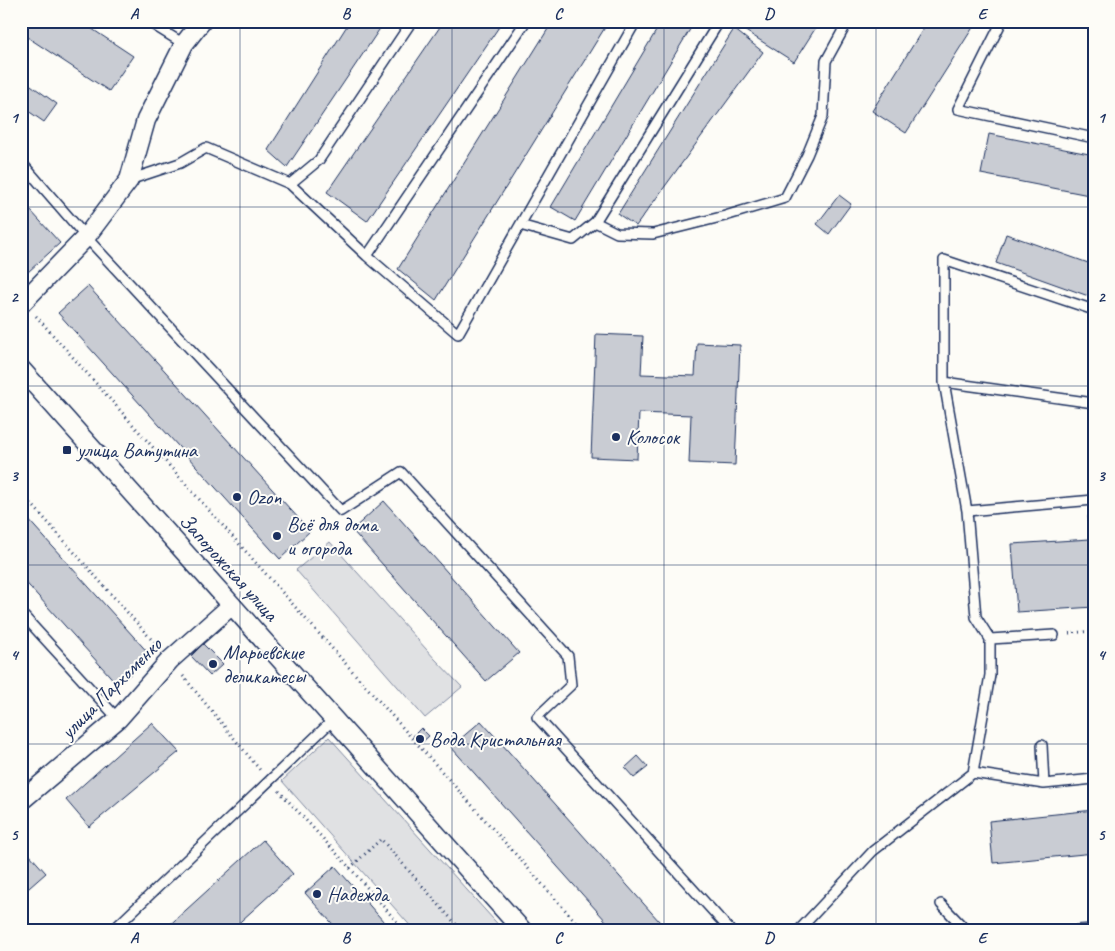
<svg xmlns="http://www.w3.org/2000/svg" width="1115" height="951" viewBox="0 0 1115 951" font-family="Caveat,sans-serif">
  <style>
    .green { fill: #e0e1e3; stroke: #7e88a0 }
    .building { fill: #c9ccd3; stroke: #1b2f5e }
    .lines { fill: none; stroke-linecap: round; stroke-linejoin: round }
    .service-casing { stroke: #1b2f5e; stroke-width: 12 }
    .minor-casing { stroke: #1b2f5e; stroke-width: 21 }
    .path { stroke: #1b2f5e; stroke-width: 3; stroke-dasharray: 1 4; stroke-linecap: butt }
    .service { stroke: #fdfcf7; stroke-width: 9 }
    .minor { stroke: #fdfcf7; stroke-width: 18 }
    .grid { fill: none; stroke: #1b2f5e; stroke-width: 1; stroke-opacity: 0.55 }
    .poi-dot { fill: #1b2f5e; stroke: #fdfcf7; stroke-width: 2 }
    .labels { text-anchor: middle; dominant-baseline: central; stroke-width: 4; stroke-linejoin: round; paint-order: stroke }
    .poi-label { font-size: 21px; fill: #1b2f5e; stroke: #fdfcf7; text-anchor: start }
    .street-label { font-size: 21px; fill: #1b2f5e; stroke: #fdfcf7 }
    .neatline { fill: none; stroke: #1b2f5e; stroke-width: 2 }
    .grid-label { font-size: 16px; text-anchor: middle; font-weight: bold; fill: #1b2f5e }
  </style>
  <rect width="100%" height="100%" fill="#fdfcf7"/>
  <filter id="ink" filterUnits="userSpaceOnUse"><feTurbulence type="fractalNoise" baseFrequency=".02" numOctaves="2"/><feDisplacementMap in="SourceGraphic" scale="10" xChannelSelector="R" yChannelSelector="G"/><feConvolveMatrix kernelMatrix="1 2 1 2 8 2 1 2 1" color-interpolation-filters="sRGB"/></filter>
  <g filter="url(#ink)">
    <path class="green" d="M330,542L435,659L462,687L425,718L296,570Z
      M329,737L503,930H414L282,781Z"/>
    <path class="building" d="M21,21H80L133,56L109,91L21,33Z
      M350,21H385L287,167L268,150Z
      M444,21H503L367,221L327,192Z
      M553,21H609L436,300L398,269Z
      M662,21H695L575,221L551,207Z
      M734,21H820L794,62L733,23Z
      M928,21H977L906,133L872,111Z
      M734,29L763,52L636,226L618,214Z
      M28,83L57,104L44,122L21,106V92Z
      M989,134L1094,155V196L981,174Z
      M839,195L851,204L829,234L817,224Z
      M21,200L60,243L28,272L21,264Z
      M1006,234L1094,265V298L996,263Z
      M88,286L310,531L280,559L58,313Z
      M596,334L643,336L641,374L695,376L697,343L740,345L735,465L689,463L691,415L639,413L637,459L591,457Z
      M384,501L519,653L486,681L352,530Z
      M1094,515V607L1017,612L1012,544L1090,539L1088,516Z
      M26,517L151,656L118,685L21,577V521Z
      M203,644L223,664L210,676L191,656Z
      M481,721L501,743L667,930H614L451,747Z
      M152,723L179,752L89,827L66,800Z
      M421,728L429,736L420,744L413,736Z
      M638,756L648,767L634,778L625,768Z
      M1094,810V853L993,863L989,821Z
      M263,840L293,874L231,930H164Z
      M21,845L46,873L21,895Z
      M335,866L391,930H338L305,893Z"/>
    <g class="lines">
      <g class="service-casing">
        <path id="service" d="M147,21L184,44
          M1002,21L958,109L1094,138
          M21,162L86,237L341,511L401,472L568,656L571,685L537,717L730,930
          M129,180L180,163L206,148L290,184L367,256L458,334L636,21
          M290,184L319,160L412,21
          M595,222L617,233L653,234L725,216L785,198L807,155L823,116L826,61L848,21
          M520,225L573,240L595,222L717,25
          M367,256L526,21
          M1094,310L944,260V382L967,511L1094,500
          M944,382L1094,403
          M967,511L976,617L990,639
          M21,613L118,719
          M1042,745L1044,784L1094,779
          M973,773L1044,784
          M941,904L966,930
          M113,930L334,719
          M799,930L873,851L973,773L990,675V639L1054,635
          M1078,930L1094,929"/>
      </g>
      <g class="minor-casing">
        <path id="minor" d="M21,304L86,237L129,180L146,120L184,44L202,21
          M21,369L522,930
          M21,801L118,719L170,660L232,605"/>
      </g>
      <path class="path" d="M36,316L583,930
        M21,492L158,647
        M1069,633L1094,631
        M183,676L260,770
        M279,791L350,868L404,930
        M350,868L381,839L461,930"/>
      <use href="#service" class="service"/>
      <use href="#minor" class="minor"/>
    </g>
  </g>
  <path class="grid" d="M240,21V930M452,21V930M664,21V930M876,21V930M21,207H1094M21,386H1094M21,565H1094M21,744H1094"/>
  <g class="poi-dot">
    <circle cx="616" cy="437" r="5"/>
    <rect x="62" y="445" width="10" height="10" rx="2.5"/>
    <circle cx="237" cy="497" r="5"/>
    <circle cx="277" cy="536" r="5"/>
    <circle cx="213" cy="664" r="5"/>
    <circle cx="420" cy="739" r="5"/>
    <circle cx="317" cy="894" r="5"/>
  </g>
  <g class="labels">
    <g class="poi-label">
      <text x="626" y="437">Колосок</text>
      <text x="77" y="450">улица Ватутина</text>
      <text x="247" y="497">Ozon</text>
      <text x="287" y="524">Всё для дома<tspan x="287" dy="24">и огорода</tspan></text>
      <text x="223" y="652">Марьевские<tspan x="223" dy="24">деликатесы</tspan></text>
      <text x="430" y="739">Вода Кристальная</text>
      <text x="327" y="894">Надежда</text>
    </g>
    <g class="street-label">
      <text transform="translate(229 567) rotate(48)">Запорожская улица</text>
      <text transform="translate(111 688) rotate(-45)">улица Пархоменко</text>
    </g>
  </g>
  <rect width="1115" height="951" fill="none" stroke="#fdfcf7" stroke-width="55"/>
  <rect x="28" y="28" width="1060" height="896" class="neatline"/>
  <g class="grid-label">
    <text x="134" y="19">A</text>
    <text x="346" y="19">B</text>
    <text x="558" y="19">C</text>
    <text x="769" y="19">D</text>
    <text x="982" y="19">E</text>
    <text x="14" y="123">1</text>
    <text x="1101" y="123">1</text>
    <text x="14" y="302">2</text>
    <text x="1101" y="302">2</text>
    <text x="14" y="481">3</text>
    <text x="1101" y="481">3</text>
    <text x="14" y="660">4</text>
    <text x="1101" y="660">4</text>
    <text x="14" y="840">5</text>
    <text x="1101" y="840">5</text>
    <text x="134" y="943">A</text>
    <text x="346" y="943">B</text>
    <text x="558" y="943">C</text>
    <text x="769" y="943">D</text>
    <text x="982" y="943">E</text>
  </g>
</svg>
